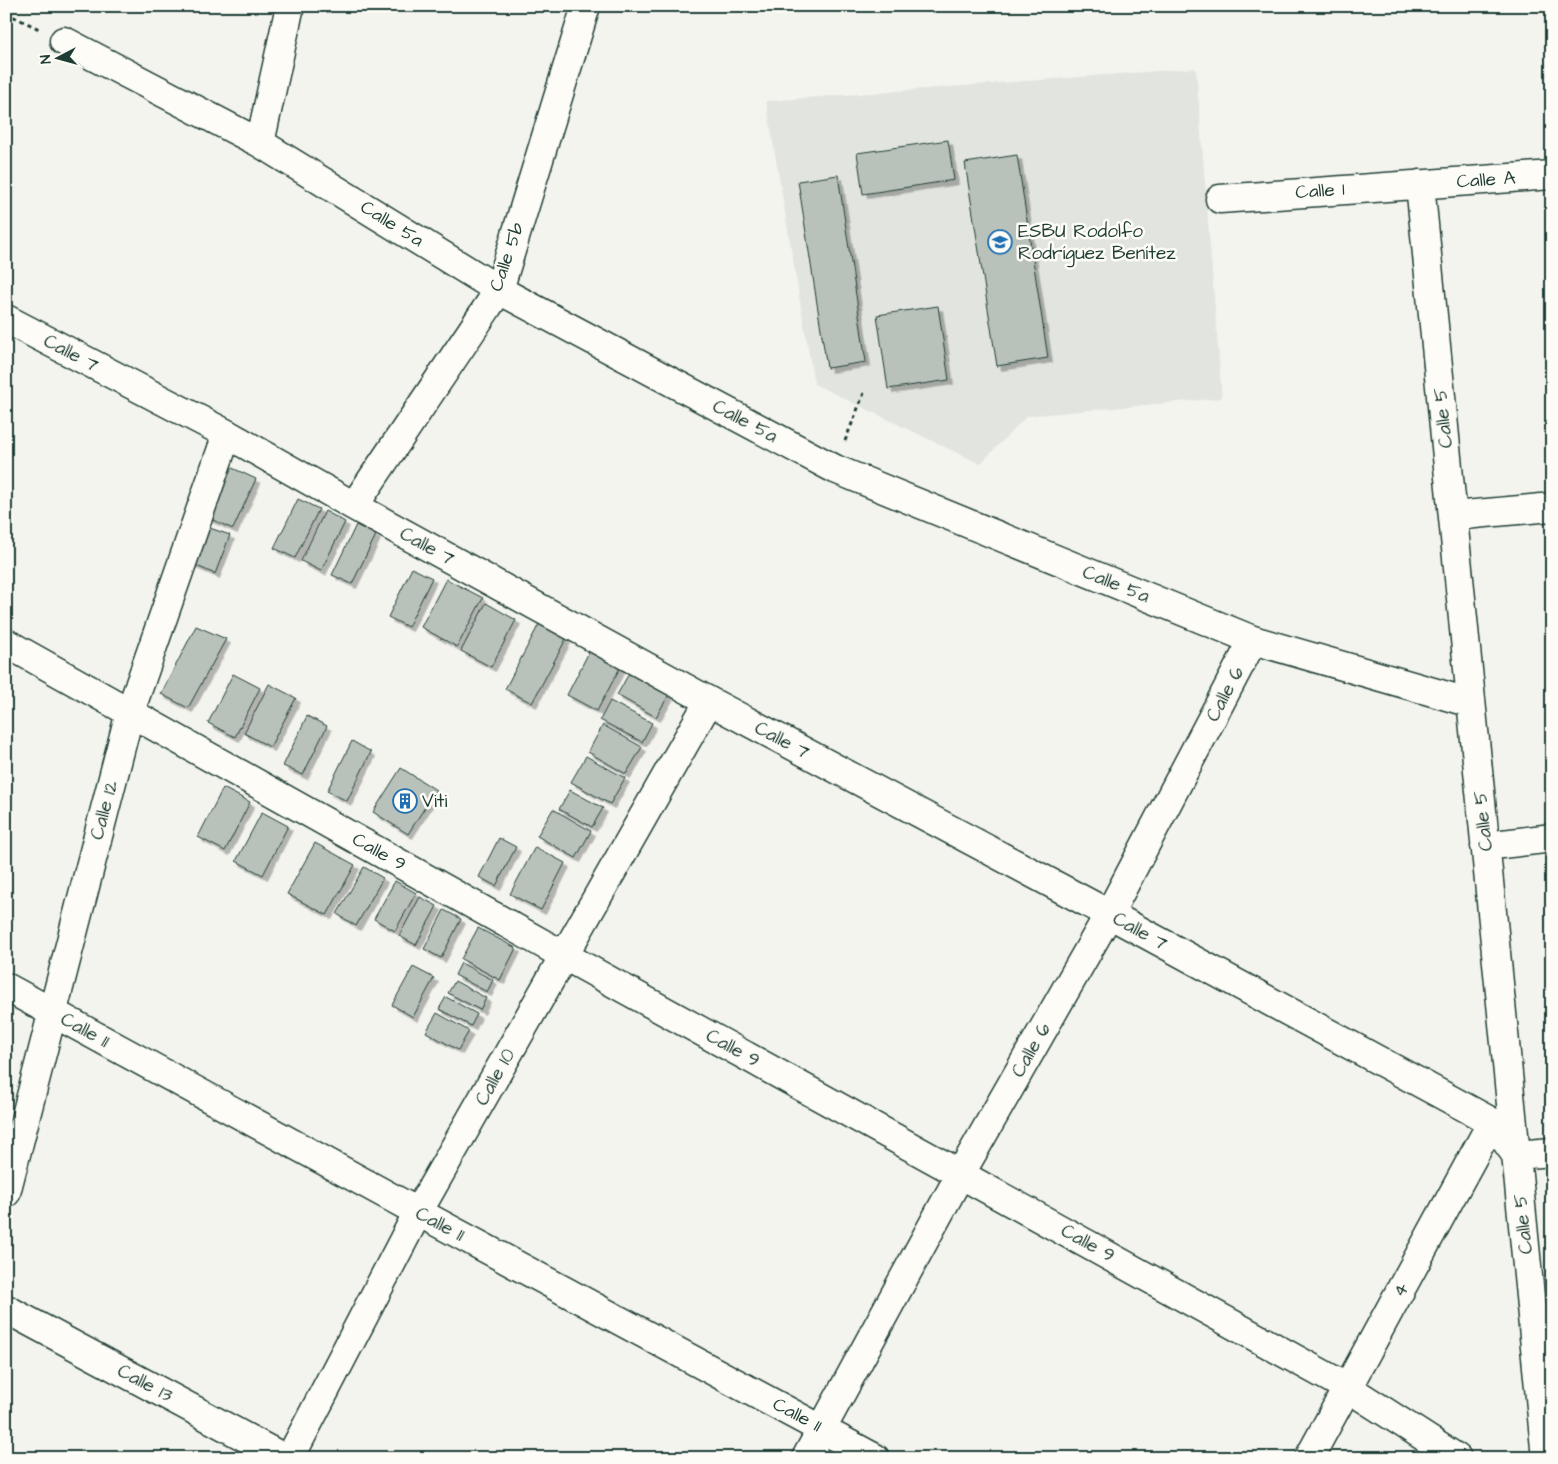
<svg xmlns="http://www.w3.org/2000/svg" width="1558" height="1464" viewBox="0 0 1558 1464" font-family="'Architects Daughter',sans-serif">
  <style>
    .built { fill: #e2e5df }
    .building { fill: #b9c1bb; stroke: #1f3d34; filter: url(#shadow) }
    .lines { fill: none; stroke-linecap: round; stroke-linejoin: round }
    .minor-casing { stroke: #1f3d34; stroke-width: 31 }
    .secondary-casing { stroke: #1f3d34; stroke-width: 31 }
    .path { stroke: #1f3d34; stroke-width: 3; stroke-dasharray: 4 4; stroke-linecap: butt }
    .minor { stroke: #fdfcf7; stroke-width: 28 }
    .secondary { stroke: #fdfcf7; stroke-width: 28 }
    .labels { text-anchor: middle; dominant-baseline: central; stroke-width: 5; stroke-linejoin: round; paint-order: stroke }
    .street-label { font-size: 19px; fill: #1f3d34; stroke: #fdfcf7 }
    .poi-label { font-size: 19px; fill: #1f3d34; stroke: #fdfcf7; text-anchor: start }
  </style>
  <defs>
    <filter id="shadow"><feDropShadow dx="4.5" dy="4.5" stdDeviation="0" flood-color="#0004"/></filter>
  </defs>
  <rect width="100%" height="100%" fill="#f4f4ef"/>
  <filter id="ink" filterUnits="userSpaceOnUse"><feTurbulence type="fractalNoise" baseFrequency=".02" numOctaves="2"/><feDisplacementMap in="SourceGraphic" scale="10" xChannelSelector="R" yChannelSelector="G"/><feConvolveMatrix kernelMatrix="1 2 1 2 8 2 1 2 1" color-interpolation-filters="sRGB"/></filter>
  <g filter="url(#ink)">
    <path class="built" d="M1196,68L1222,398L1027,416L980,464L814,384L766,101Z"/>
    <path class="building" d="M948,140L954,180L863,194L857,153Z
      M1017,155L1048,358L997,366L965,163Z
      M838,175L866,362L827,368L798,181Z
      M938,306L949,380L888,389L877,315Z
      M228,466L256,479L233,529L206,517Z
      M298,499L319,509L295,558L274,548Z
      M325,511L345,522L321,571L301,561Z
      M356,525L376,535L352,584L332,575Z
      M204,526L230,535L215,574L190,563Z
      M412,568L432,578L408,627L388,617Z
      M446,579L483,598L457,647L421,627Z
      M486,603L516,620L491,667L461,651Z
      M539,624L566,639L532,703L505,689Z
      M196,626L226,639L188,708L161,694Z
      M591,648L622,664L597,711L567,695Z
      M632,668L671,691L656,717L617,695Z
      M233,674L260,688L235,737L208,723Z
      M269,684L296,698L270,747L244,733Z
      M610,701L652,723L642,742L600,720Z
      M307,716L327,726L303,775L283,766Z
      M603,725L642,747L626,774L588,752Z
      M352,741L371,752L347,801L327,791Z
      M586,756L625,778L610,804L571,782Z
      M401,768L436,790L408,834L373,812Z
      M223,788L250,802L225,851L198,837Z
      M570,790L603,808L592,827L559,809Z
      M553,809L591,831L576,858L537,836Z
      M262,812L288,826L263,875L236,861Z
      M499,838L516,847L496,886L479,877Z
      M315,843L355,865L327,915L287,894Z
      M535,847L565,863L541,910L510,894Z
      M364,867L383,878L356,926L337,914Z
      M395,881L416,893L395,931L374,919Z
      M420,897L437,906L416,945L399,936Z
      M444,910L461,919L441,958L424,949Z
      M478,928L516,948L500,980L461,959Z
      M461,963L493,980L487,992L455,975Z
      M413,967L434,978L413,1017L392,1005Z
      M455,981L486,998L480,1010L448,993Z
      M446,997L477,1014L471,1026L439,1009Z
      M437,1013L469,1031L458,1050L426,1032Z"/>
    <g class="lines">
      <g class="minor-casing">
        <path id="minor" d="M64,41L260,143L499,290L835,469L1253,640L1471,703
          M260,143L290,6
          M1420,184L1546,1458
          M1220,199L1552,175
          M6,319L227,434L354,506L709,701L1109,914L1492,1122L1516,1155L1552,1152
          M354,506L499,290L586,6
          M1453,516L1552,507
          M6,643L563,955L1348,1388L1457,1458
          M1485,846L1552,838
          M6,987L418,1212L875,1458
          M6,1193L130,712L227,434
          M290,1458L418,1212L709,701
          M806,1458L961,1173L1109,914L1253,640
          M1309,1458L1492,1122"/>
      </g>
      <g class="secondary-casing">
        <path id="secondary" d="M6,1309L284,1458"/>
      </g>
      <path class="path" d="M6,13L39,29
        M845,441L864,393"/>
      <use href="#minor" class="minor"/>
      <use href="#secondary" class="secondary"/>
    </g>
  </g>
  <defs>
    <g id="school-ring" transform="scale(1.25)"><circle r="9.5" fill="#fdfcf7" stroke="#1f6fb2" stroke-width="1.5"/><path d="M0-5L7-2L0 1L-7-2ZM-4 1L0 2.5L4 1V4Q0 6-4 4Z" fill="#1f6fb2"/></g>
    <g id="building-ring" transform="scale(1.25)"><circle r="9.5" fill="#fdfcf7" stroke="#1f6fb2" stroke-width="1.5"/><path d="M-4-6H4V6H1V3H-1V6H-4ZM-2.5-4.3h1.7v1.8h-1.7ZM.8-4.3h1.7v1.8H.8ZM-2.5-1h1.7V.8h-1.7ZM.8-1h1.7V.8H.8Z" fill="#1f6fb2"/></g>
  </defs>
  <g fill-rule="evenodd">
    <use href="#school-ring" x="1000" y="242"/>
    <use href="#building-ring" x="405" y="801"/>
  </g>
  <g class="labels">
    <g class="street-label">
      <text transform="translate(1486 180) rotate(-4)">Calle A</text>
      <text transform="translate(1320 191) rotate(-4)">Calle 1</text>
      <text transform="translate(392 224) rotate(32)">Calle 5a</text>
      <text transform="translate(507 257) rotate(-71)">Calle 5b</text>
      <text transform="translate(71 353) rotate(28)">Calle 7</text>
      <text transform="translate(1443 418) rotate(-96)">Calle 5</text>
      <text transform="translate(745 421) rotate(28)">Calle 5a</text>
      <text transform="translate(427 546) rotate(29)">Calle 7</text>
      <text transform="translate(1116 584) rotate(22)">Calle 5a</text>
      <text transform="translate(1225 694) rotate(-62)">Calle 6</text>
      <text transform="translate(782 740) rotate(28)">Calle 7</text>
      <text transform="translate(104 810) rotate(-75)">Calle 12</text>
      <text transform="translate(1483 821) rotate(-96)">Calle 5</text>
      <text transform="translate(379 852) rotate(29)">Calle 9</text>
      <text transform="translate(1140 931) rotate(29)">Calle 7</text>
      <text transform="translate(85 1030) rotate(29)">Calle 11</text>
      <text transform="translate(733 1048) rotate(29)">Calle 9</text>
      <text transform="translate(1031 1050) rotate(-60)">Calle 6</text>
      <text transform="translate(495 1077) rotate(-61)">Calle 10</text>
      <text transform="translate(440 1224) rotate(28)">Calle 11</text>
      <text transform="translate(1523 1224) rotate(-96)">Calle 5</text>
      <text transform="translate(1088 1243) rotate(29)">Calle 9</text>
      <text transform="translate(1401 1290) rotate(-62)">4</text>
      <text transform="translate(145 1383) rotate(28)">Calle 13</text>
      <text transform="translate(797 1415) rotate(28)">Calle 11</text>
    </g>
    <g class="poi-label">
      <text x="1018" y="231">ESBU Rodolfo<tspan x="1018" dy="22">Rodríguez Benítez</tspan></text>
      <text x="422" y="801">Viti</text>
    </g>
  </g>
  <rect width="1558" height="1464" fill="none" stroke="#fdfcf7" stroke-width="25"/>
  <rect x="12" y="12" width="1533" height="1439" fill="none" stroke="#1f3d34" stroke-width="2" filter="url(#ink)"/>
  <g transform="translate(58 58) rotate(264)" stroke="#fdfcf7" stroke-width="4" paint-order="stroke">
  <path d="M0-4L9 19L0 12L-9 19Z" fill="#1f3d34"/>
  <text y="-8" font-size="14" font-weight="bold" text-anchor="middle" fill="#1f3d34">N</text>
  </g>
</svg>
